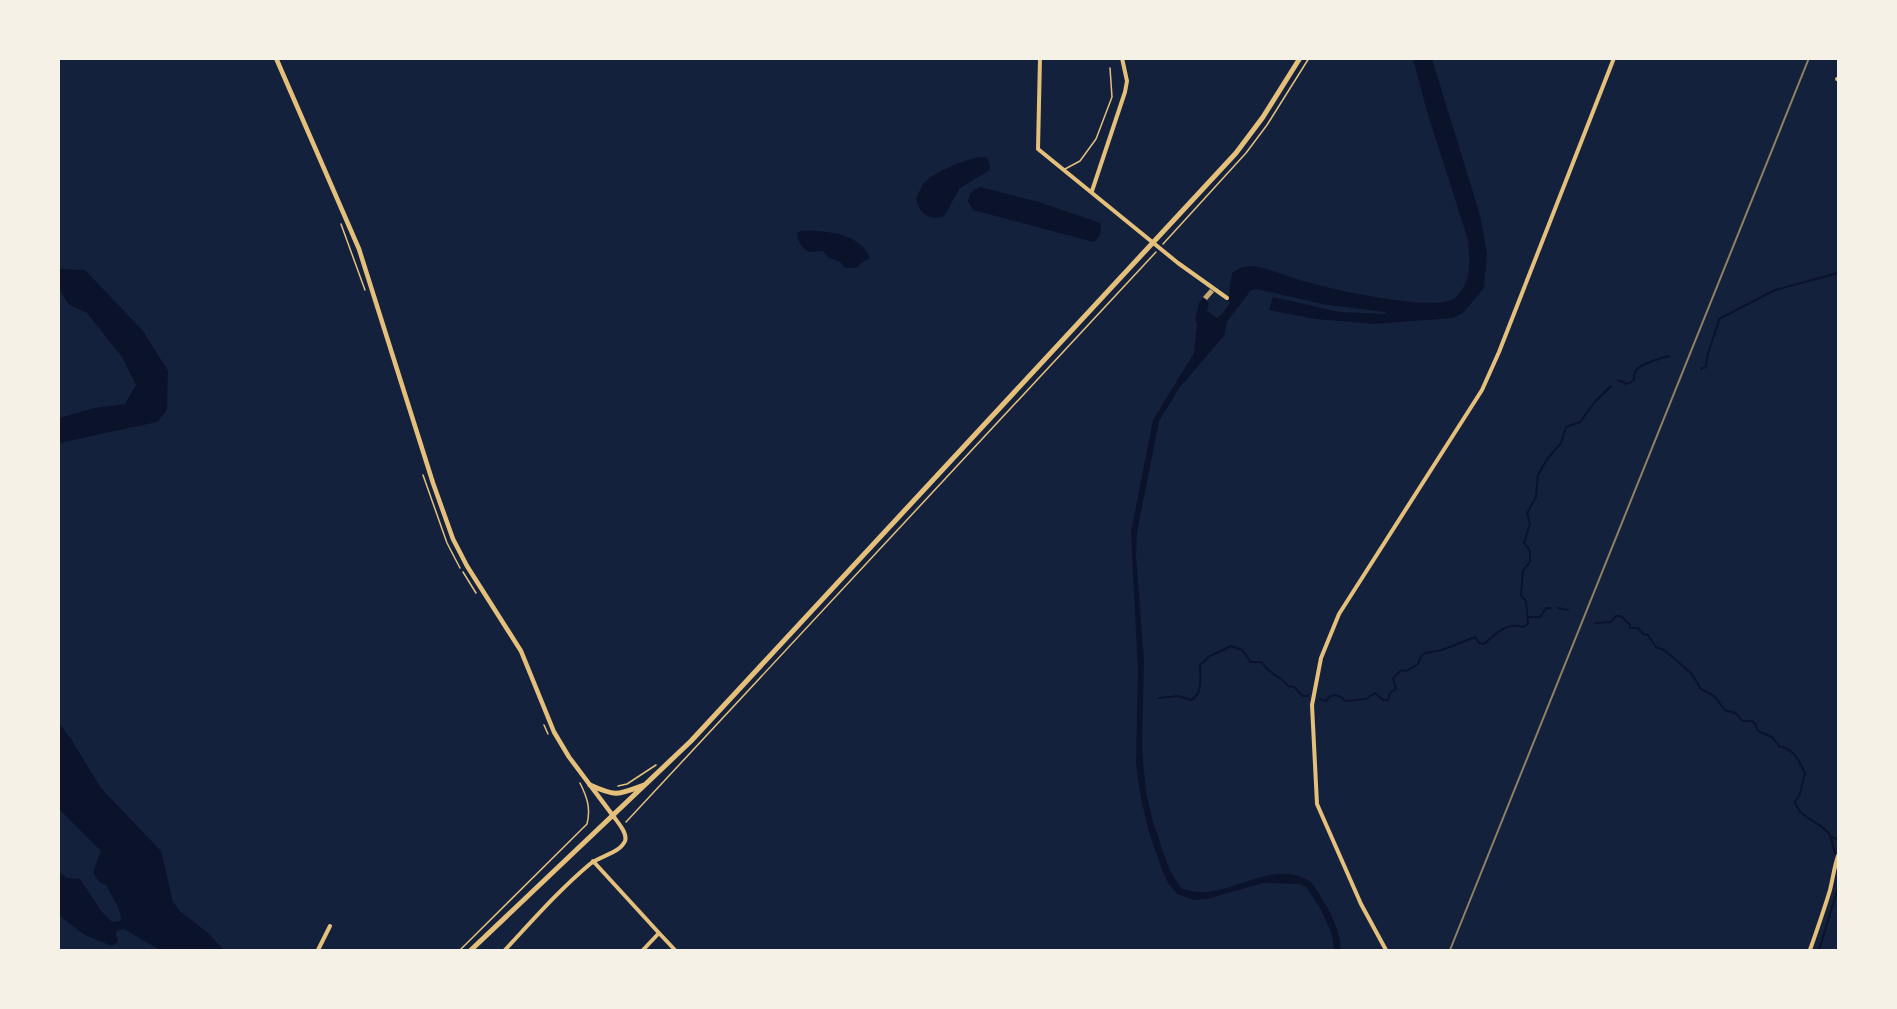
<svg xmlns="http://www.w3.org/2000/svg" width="1897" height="1009" viewBox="0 0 1897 1009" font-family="Montserrat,sans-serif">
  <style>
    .water { fill: #0b132b }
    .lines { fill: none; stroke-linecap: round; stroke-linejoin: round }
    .stream { stroke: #0b132b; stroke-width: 2 }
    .building { fill: #c6a872 }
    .path { stroke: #e5c07b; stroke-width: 1.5 }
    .service { stroke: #e5c07b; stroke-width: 1.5 }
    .minor { stroke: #e5c07b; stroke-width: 4 }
    .tertiary { stroke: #e5c07b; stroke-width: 4.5 }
    .secondary { stroke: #e5c07b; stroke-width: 5 }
    .rail { stroke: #918062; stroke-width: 2 }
  </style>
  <rect width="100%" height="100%" fill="#14213d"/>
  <path class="water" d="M1413,59H1432L1480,215L1487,253L1484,288L1463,313L1453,318L1374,324L1315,319L1269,310L1273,297L1340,312L1385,314L1386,312L1327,305L1257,289L1251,290L1227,322L1224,336L1180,387L1159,421L1137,532L1136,557L1144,660L1142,747L1146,792L1153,822L1164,854L1170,871L1181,888C1222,906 1267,857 1308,880C1314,884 1319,893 1322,899C1332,914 1340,932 1341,950H1334L1332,934L1320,908L1307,888L1300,884L1263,883L1207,899L1194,900L1177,894L1168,883L1162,870L1148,829L1141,798L1136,764L1138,672L1131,532L1153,420L1194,353L1197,324L1195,319L1199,303L1203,298L1209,303L1207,311L1217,318L1222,314L1230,303L1228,301L1232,273C1237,269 1242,267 1249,266C1263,266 1292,278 1307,282C1332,289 1438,314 1456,297C1472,281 1470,261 1468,240L1426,108Z
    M981,157L987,158L990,165V170L960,188L944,216C930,222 918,212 916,198C919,193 921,186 925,182C936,171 966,159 981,157Z
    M980,187L1039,202L1100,223C1102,230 1101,238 1093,242L973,210L968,201C970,193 972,190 980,187Z
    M801,231C823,230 861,233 870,258L861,263L856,268H845L840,262L828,257L823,251C820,251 816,252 813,252C803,252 797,240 797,233Z
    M59,269L85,270L143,331L168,371L167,410L157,422L59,443V418L94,408L125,404L136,385L122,357L87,313L68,304L59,288Z
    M59,723L71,739L101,788L161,851L173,902L180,911L208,933L224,950H160L124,929L118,930L116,933L118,942L112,946L83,934L59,915V872L67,878L80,879L102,912L112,922L120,921L121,918L118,907L106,885L99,882L93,872L101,851L60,810L59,805Z"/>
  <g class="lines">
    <path class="stream" d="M1701,369L1706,367C1706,350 1716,335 1719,319L1775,290L1838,273
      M1618,380L1627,384L1634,380C1634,377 1634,372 1636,370C1641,364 1661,358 1669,356
      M1558,608L1568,610
      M1529,617H1540L1546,608H1551
      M1596,623L1611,622L1616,616H1621L1630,625V628H1638L1643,634L1648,635L1656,647L1664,650L1691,673L1701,689L1714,696L1725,710L1737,714L1742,721H1752L1755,724L1758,731L1772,737L1779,746C1794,749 1799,760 1805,773L1800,794L1795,802C1800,819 1819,821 1829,834C1832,839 1833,847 1835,853
      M1159,698L1179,696L1191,700C1203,695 1200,677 1200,665L1210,656L1231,646L1242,650L1251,662H1261C1270,675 1280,675 1288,686L1294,687L1303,696H1308
      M1320,699L1326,701C1331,693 1340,694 1345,701L1366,699L1375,693L1383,700H1388L1390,693L1396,689L1393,678L1401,670L1406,671L1418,664L1421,656L1425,653L1442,650L1475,637L1479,643L1484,644C1496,634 1507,621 1523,627L1528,624L1526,601L1521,595L1523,571L1530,562V551L1524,543L1530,524L1527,513L1536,497L1538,475L1547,459L1561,443L1566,427L1580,422L1594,403L1611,386
      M1831,837L1838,839
      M1819,950L1838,888"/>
  </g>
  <path class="building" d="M1210,289L1214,292L1207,300L1203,297Z"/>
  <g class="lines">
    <path class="path" d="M341,224L365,290
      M1163,244L1246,153L1267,125L1309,58
      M423,475L447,543L460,568
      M463,572L476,593
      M544,725L548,734
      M618,786L627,784L656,765
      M626,822L1156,252
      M460,950L587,824C591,808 587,797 580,783"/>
    <path class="service" d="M1065,169L1080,161L1096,139L1112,97L1110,68"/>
    <path class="minor" d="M1040,58L1038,149L1178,263L1227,298
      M1837,79H1838
      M1092,191L1125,92L1127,81L1122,58
      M593,861L659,933L643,950
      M659,933L675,950
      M318,950L330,926
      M505,950C532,921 559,890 590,864C600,856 620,853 625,841C628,833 618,823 614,817
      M1386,950L1361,904L1317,804L1312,705L1321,658L1339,614L1482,390L1499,352L1614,58
      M1810,950C1817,930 1824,910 1830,890C1833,878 1834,868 1838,856"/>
    <path class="tertiary" d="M276,58L359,249L433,483L453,539L467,566L521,651L554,732L569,757L614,817"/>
    <path class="secondary" d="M590,785C617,797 617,795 644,785
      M471,950L691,741L1236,153L1263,117L1300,58"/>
    <path class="rail" d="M1450,950L1809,58"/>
  </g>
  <rect width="1897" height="1009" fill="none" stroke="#f6f1e7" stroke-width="120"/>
</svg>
